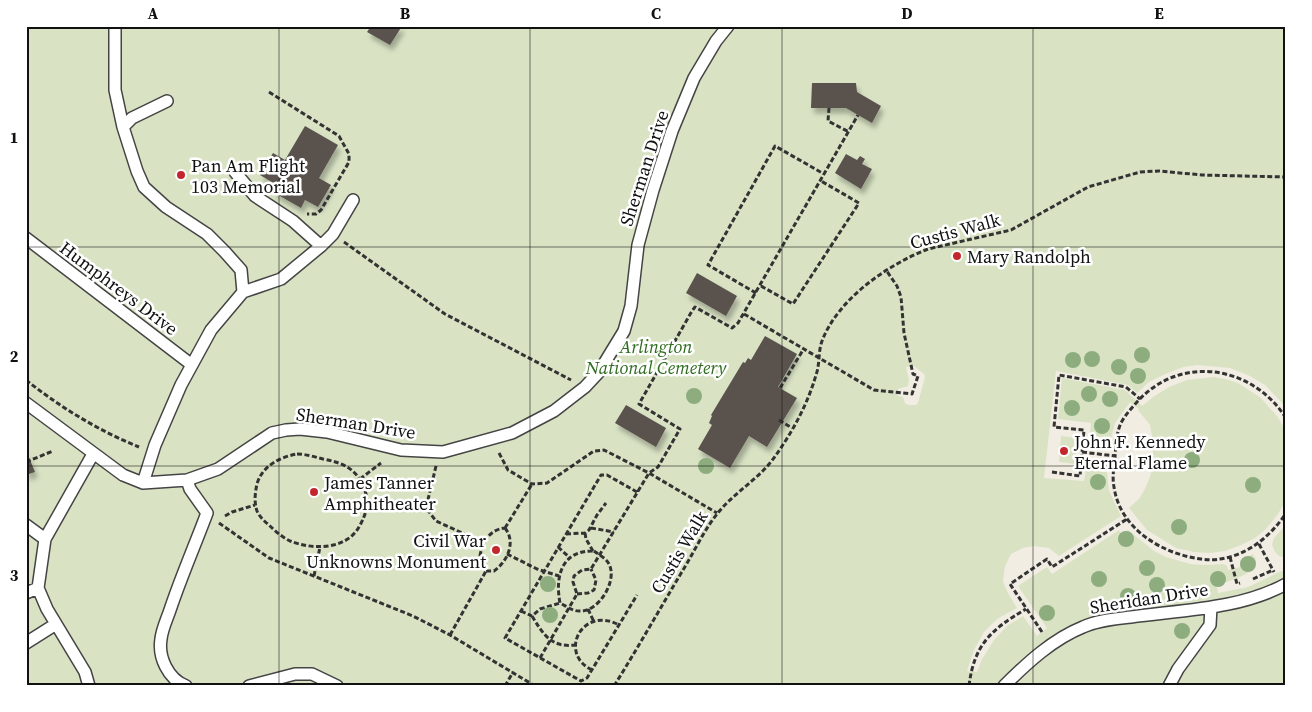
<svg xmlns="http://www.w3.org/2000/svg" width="1312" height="712" viewBox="0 0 1312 712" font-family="'Source Serif 4',serif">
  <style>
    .cemetery { fill: #d9e3c4 }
    .plaza { fill: #f1ede2; fill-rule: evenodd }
    .building { fill: #5a524d; filter: url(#shadow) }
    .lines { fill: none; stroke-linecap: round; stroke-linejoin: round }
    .service-casing { stroke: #444; stroke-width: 14 }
    .path { stroke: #333; stroke-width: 3; stroke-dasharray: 5 2.5; stroke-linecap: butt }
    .service { stroke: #fff; stroke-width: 11 }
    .tree { fill: #8dad7f }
    .grid { fill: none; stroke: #111; stroke-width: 1; stroke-opacity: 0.55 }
    .poi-dot { fill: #c4262e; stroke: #fff; stroke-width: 2 }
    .labels { text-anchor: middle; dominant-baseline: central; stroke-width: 5; stroke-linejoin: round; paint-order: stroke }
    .poi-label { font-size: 18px; fill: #111; stroke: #fff; text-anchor: start }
    .street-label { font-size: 18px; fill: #111; stroke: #fff }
    .park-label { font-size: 18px; font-style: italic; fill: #2f6b1f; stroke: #fff }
    .neatline { fill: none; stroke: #111; stroke-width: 2 }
    .grid-label { font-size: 16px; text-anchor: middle; font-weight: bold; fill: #111 }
  </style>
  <defs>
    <filter id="shadow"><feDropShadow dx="3" dy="5.5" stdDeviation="2.5" flood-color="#0004"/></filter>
  </defs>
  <rect width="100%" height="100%" fill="#fffdf5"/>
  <path class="cemetery" d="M26,26H1286V686H26Z"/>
  <path class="plaza" d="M1197,365L1230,368L1250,376L1265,385L1286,407V431L1277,416L1261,398L1238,383L1229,380L1214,377L1187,380L1169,387L1153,397L1142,406L1125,390L1062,378L1058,419L1091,423L1090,436L1111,438L1115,423L1130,402L1139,409L1138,410L1150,425L1153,441V459L1151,474L1145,489L1139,499L1129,508L1147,530L1176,548L1194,552L1210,553L1225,551L1241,545L1255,538L1266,529L1278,514L1286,500L1285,526L1274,538L1272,545L1275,552L1279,556L1286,558V569L1248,587L1218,593L1216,583L1227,582L1242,576L1253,570L1256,560L1253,554L1243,559L1240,567L1228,570L1227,566L1223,564L1207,565L1190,564L1166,557L1154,551L1128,530L1121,533L1119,530L1052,574L1047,567L1018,586L1047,628L1037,636L1023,616L1007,626L994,640L982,659L977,672L967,671L974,650L984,632L997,619L1017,608L1008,593L1003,582L1005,566L1011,554L1023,548L1034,546L1049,548L1059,556L1121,516L1109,491L1107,472L1086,470L1084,481L1044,478L1056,371L1128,385L1137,393L1149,382L1163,375L1183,367ZM1061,436L1078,438L1075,464L1059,462Z
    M914,366L924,374L925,377L918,403L916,405H908L905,403L903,397L898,396V389L908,386L909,380L906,367Z"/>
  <path class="building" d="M371,26H402L390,45L367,32Z
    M812,83H856L857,92L881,106L872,123L846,108H811Z
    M305,126L338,145L319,178L331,185L318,207L305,200L301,208L273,192L277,185L260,175L273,153L285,160Z
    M846,154L857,160L860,156L865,159L862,164L872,169L861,189L835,173Z
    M697,273L737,296L726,316L686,293Z
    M765,336L797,354L778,387L797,398L767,447L749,436L730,468L698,449L712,425L709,423L712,416L711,415L743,362L745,363L748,358L751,360Z
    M626,405L666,428L656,447L615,423Z
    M26,450L35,472L26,475Z"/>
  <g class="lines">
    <g class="service-casing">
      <path id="service" d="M115,26V90L123,127L137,171L144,187L166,207L207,234L225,252L241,270L243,292
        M123,127L132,118L167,101
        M235,172L255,196L293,221L321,246
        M26,238L192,365
        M26,403L123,475L143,483L187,480L218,469L272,433L286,430L300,429L327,432L401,450L443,452L512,433L554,411L585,387L599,372L624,331L631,306L638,245L653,190L672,131L694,78L716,41L728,26
        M143,483L155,445L181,385L211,330L243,292L281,279L321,246L333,234L353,200
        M26,525L45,539
        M26,593L38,588
        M26,643L56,624
        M89,686L85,672L47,609L38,588L45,539L93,454
        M186,686C168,679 158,657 161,639C162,629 167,619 170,610C181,577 195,545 207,513L190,489L187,480
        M249,686L295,674H312L337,686
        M1004,686C1027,663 1053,639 1083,627C1098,620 1115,619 1131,617C1182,610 1241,609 1286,584
        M1169,686L1178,669L1210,625L1211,607"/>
    </g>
    <path class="path" d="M269,92L339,136L349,154V162L321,210L316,214H307
      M829,108L828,121L849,132
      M344,242L445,314L571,380
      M761,286L793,304L859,203L821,181
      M756,293L708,265L775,146L824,174
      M744,314L874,390L912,394L918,376L913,374L904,333L901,297L897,286L886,270
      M26,380C60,407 99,431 139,447
      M780,388L803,350
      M1286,418C1252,365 1180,354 1137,402C1131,409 1125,415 1121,423C1116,434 1116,445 1115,457C1114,467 1112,477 1114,487C1120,529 1162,554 1201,559C1236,564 1268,541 1286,513
      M779,420L792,428
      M1082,452L1115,456
      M499,453L508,470L532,484L547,483L594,451L604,450L649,473L717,513
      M297,454C306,454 315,457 323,459C343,463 356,468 364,488C370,502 366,515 359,527C346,550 312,550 290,541C282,537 275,531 269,525C264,521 259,516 257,511C254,502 255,493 257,484C262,466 280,457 297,454Z
      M26,462L53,451
      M436,466L426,508L436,521L484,543
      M1052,472L1080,476L1084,430L1054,427L1059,375L1126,387L1140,399
      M360,479L381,463
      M637,492L607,475H601L505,638L581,681L587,678L637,595
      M225,516L232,512L255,505
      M219,523L269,558L413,616L450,635L535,686
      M505,528C516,542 508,561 494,571H486L479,562C481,545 487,530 505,528Z
      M505,528L532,484
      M591,528L614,532
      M585,533L586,539L593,551
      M566,534L585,533L589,530L597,515L606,503
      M1259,544L1274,572
      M558,547L570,558
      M594,551C599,555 606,558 609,564C618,581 598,613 579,611C572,611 566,606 560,603C555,577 561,550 594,551Z
      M507,554L537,569L559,576
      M1230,557L1237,584L1240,583
      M314,576L320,547
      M1253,579L1273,570
      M577,594L588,593L594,590L596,580L591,569
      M588,609L594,622
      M521,611L532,616L540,609L560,603
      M532,616C543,634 551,648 575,645
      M1042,632L1010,584L1047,559L1052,567L1127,519
      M450,635L486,571
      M540,658L577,594L573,582L574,576L582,570L591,569L649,473L658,467L680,429L639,404L692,311L695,307L732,328L738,323L858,115
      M592,670C557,653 583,605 619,625
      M505,686L513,672
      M614,686C639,646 662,605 686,565C696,548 705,529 717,514C734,492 760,479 776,455C793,431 808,403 816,375C820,364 818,352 822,341C838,299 887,265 928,249L1011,230L1088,187L1140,172L1159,171L1202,175L1286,177
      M969,686C974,644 992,629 1026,609"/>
    <use href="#service" class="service"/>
  </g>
  <g class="tree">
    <circle cx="1142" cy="355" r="8"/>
    <circle cx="1092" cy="359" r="8"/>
    <circle cx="1073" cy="360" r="8"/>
    <circle cx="1119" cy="367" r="8"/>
    <circle cx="1138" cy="376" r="8"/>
    <circle cx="1089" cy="394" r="8"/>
    <circle cx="694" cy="396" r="8"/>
    <circle cx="1110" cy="399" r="8"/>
    <circle cx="1072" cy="408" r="8"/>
    <circle cx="1102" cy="426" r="8"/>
    <circle cx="1192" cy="460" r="8"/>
    <circle cx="706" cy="466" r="8"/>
    <circle cx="1098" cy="482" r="8"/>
    <circle cx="1253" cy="485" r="8"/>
    <circle cx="1179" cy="527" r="8"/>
    <circle cx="1126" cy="539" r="8"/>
    <circle cx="1248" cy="564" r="8"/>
    <circle cx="1147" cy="568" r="8"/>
    <circle cx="1099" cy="579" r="8"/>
    <circle cx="1218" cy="579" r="8"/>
    <circle cx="548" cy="584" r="8"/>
    <circle cx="1157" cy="585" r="8"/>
    <circle cx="1128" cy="596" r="8"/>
    <circle cx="1047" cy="613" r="8"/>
    <circle cx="550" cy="615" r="8"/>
    <circle cx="1182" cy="631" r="8"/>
  </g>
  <path class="grid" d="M279,26V686M530,26V686M782,26V686M1033,26V686M26,247H1286M26,466H1286"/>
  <g class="poi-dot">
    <circle cx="181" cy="175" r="5"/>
    <circle cx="957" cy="256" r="5"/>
    <circle cx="1064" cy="451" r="5"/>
    <circle cx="314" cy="492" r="5"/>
    <circle cx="496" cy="550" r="5"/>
  </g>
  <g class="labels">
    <g class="poi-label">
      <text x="191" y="165">Pan Am Flight<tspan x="191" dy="21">103 Memorial</tspan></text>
      <text x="967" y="256">Mary Randolph</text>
      <text x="1074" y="441">John F. Kennedy<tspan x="1074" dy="21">Eternal Flame</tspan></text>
      <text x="324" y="482">James Tanner<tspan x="324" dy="21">Amphitheater</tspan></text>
      <text x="486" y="540" text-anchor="end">Civil War<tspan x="486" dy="21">Unknowns Monument</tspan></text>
    </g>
    <g class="street-label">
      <text transform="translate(644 168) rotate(-72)">Sherman Drive</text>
      <text transform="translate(955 231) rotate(-15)">Custis Walk</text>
      <text transform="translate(119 288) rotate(37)">Humphreys Drive</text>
      <text transform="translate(356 423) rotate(9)">Sherman Drive</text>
      <text transform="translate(679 552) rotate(-59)">Custis Walk</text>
      <text transform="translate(1149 598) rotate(-9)">Sheridan Drive</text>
    </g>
    <g class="park-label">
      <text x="656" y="346">Arlington<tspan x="656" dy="21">National Cemetery</tspan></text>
    </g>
  </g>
  <rect width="1312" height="712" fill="none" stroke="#ffffff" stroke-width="55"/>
  <rect x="28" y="28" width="1256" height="656" class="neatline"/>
  <g class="grid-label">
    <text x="153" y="19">A</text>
    <text x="405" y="19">B</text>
    <text x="656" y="19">C</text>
    <text x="907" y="19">D</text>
    <text x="1159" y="19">E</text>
    <text x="14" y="143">1</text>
    <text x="14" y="362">2</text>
    <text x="14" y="581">3</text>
  </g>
</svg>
